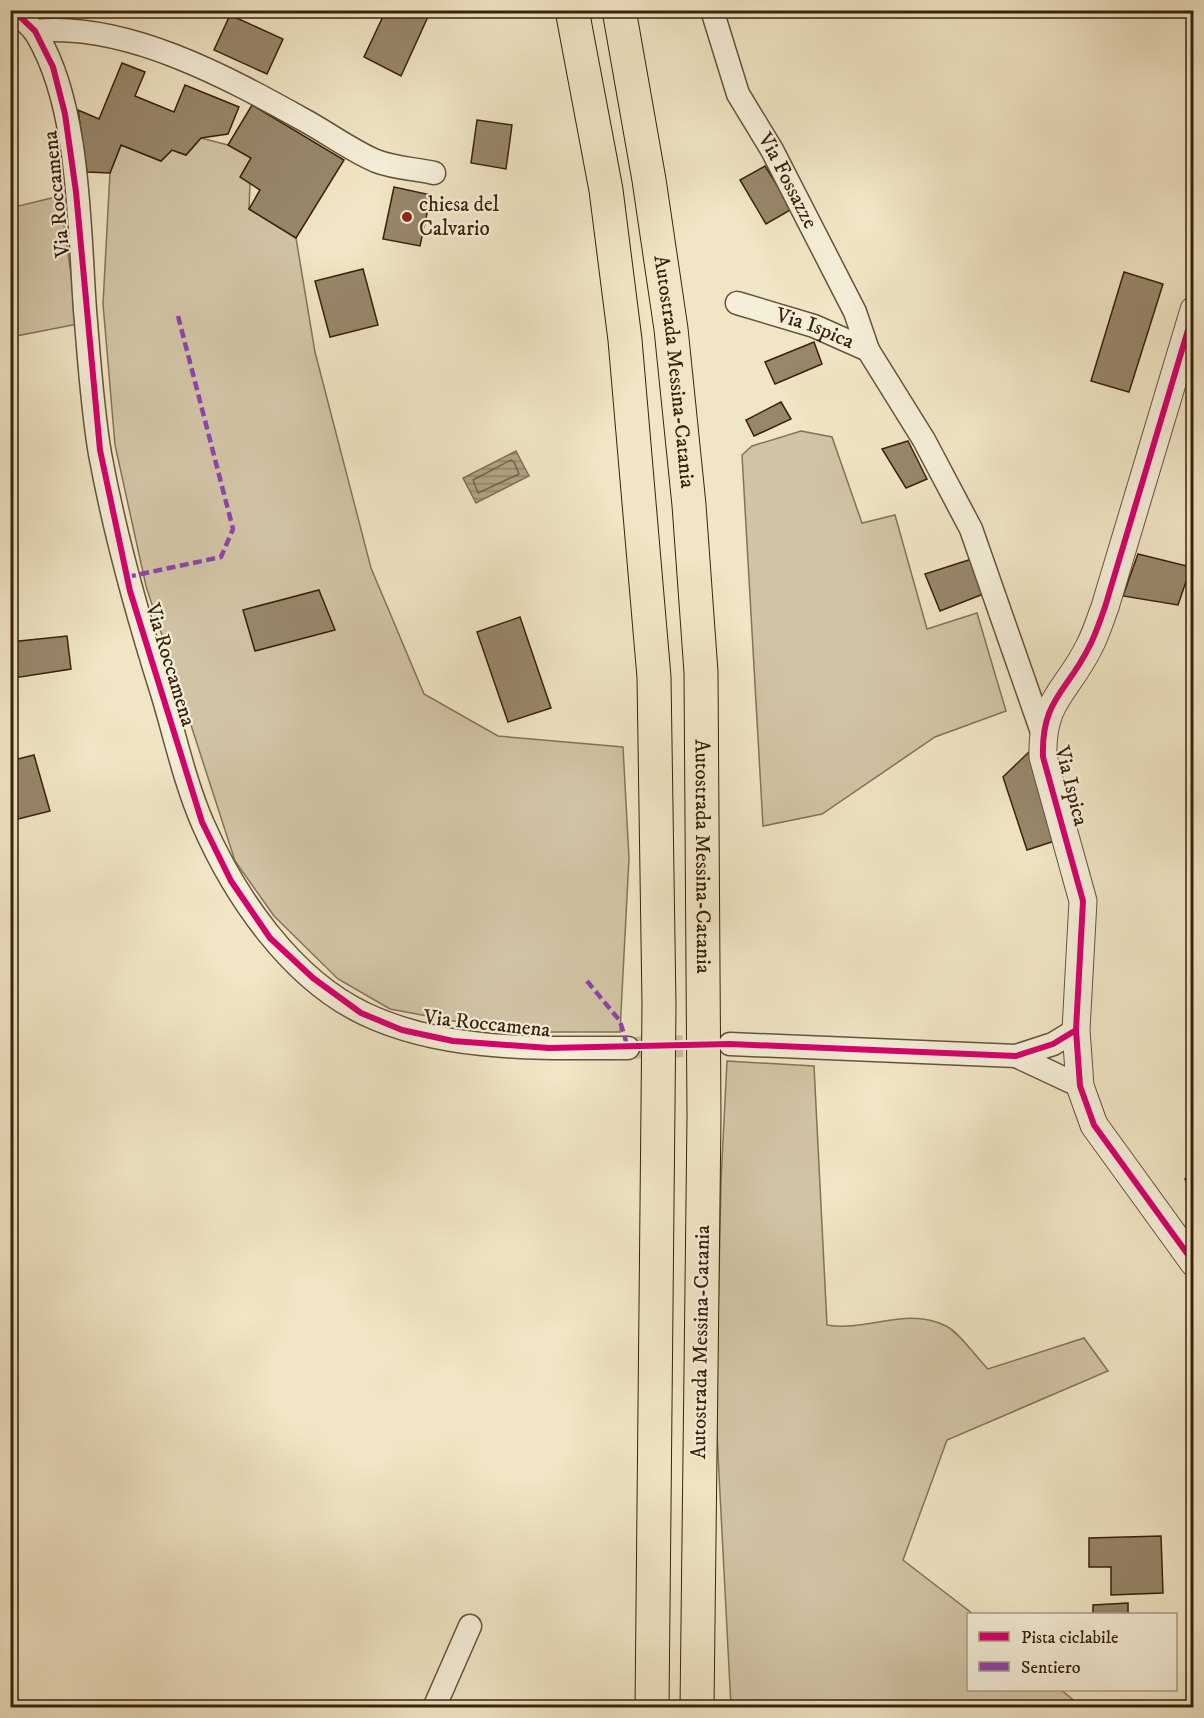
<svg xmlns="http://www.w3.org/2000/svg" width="1204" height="1718" viewBox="0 0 1204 1718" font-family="'IM FELL DW Pica',serif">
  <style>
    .grass { fill: #d1c4a5; stroke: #847358; stroke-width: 1.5 }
    .water { fill: url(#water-rules); stroke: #816f54; stroke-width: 1.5 }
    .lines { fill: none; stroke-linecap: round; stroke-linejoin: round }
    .shore { stroke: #746248; stroke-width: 1.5 }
    .building { fill: #98876b; stroke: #38220b; stroke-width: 1.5 }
    .minor-tunnel { stroke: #cbbe9f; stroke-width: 22; stroke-dasharray: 22 11; stroke-linecap: butt }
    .minor-casing { stroke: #665339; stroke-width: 25 }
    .tertiary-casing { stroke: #665339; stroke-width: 29 }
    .motorway-casing { stroke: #38220b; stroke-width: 35 }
    .minor { stroke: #f5eed9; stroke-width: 22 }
    .tertiary { stroke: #f5eed9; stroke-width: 27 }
    .motorway { stroke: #f0e5c4; stroke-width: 33 }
    .quiet { stroke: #8e44ad; stroke-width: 4.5; stroke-dasharray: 9 4.5; stroke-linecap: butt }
    .cycleway-casing { stroke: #f5eed9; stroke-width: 10 }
    .cycleway { stroke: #d6006c; stroke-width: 6 }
    .poi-dot { fill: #8f2418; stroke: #f5eed9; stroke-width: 2 }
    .labels { text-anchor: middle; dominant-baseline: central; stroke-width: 4.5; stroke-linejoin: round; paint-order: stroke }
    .street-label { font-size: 21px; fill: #38220b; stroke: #f5eed9 }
    .poi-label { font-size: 21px; fill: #38220b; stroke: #f5eed9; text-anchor: start }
  </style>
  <defs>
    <pattern id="water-rules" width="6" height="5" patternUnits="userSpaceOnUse" patternTransform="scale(1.5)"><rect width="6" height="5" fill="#b1a385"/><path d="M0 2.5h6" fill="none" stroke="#91846b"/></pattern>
  </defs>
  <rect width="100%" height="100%" fill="#f0e5c4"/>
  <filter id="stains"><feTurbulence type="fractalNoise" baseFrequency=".00333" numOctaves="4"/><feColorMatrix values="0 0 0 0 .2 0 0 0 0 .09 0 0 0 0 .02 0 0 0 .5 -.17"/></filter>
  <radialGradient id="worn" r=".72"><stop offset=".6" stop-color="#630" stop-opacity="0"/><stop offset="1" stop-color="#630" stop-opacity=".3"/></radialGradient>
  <path class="grass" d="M201,138L228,145L251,158L249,209L296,238L315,352L371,568L424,694L498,736L623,747L629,858L620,1032H512L390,1009L338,979L274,916L235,861L146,586L115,445L103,304L110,173L121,145L161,161L172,150L186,155Z
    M60,196L78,324L11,337L10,208Z
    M801,431L832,437L862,523L895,515L927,629L977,613L1006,711L935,737L822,814L763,826L742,455L752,446Z
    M727,1061L814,1066L827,1325C867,1332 907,1306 946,1326C959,1332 977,1358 988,1369L1084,1338L1108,1371L947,1440L903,1560L973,1614H968V1690H1061L1082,1707H731L716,1416L721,1181Z"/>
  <path class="water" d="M516,451L529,476L476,503L463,478Z"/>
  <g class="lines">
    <path class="shore" d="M511,460L514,462L519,474L478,493L473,480Z"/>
  </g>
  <path class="building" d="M386,10H431L401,76L364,57Z
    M230,15L283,39L267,74L214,50Z
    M122,63L145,72L135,96L174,112L185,85L239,107L228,134L201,138L186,155L172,150L161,161L121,145L110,173L87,172L78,110L99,119Z
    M252,105L344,160L296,238L249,209L260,190L240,177L251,158L228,145Z
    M477,120L512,125L506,169L471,163Z
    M765,166L792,209L766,224L740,180Z
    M394,187L431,195L420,246L383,239Z
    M363,269L378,325L330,337L315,281Z
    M1124,272L1163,284L1129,392L1091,381Z
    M814,342L822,364L775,384L765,362Z
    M781,402L791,419L754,436L746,420Z
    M908,441L927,479L906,488L882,449Z
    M1138,554L1191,567L1178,605L1123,596Z
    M975,558L986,593L940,611L925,574Z
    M319,590L335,630L255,651L243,610Z
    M520,617L551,708L508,722L477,632Z
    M67,636L71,669L14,678L10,642Z
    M1032,749L1067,837L1027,850L1003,777Z
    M34,755L50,811L10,821V761Z
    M1194,1175V1195L1185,1179Z
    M1161,1536L1163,1593L1111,1595V1567H1089V1538Z
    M1128,1603V1614H1093V1605Z
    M1114,1704L1138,1706V1708H1114Z"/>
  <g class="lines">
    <path class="minor-tunnel" d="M628,1048L717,1045"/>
    <g class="minor-casing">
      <g id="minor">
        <path d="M13,10C21,18 31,25 37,35C80,107 79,227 85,310C89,357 92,407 100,454C115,535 137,614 162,693C175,736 185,783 203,824C235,897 291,979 365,1014C445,1052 541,1048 628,1048"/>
        <path id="s1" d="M712,10L738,94L772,150L855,312L868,350"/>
        <path d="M35,31C126,22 227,77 304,120C328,133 352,151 376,161C394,168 416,169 434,173"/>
        <path id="s2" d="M737,303L814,326L868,350L924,440L971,529L1042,732"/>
        <path d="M730,1044L1016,1056L1053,1044L1076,1030"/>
        <path d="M1016,1056L1080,1086"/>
        <path d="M434,1708L470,1626"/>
      </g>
    </g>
    <g class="tertiary-casing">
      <path id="tertiary" d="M1194,310L1105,607C1100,620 1096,634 1089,647C1067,692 1041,700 1043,757L1083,901L1076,1030L1080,1086L1094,1125L1194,1263"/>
    </g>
    <g class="motorway-casing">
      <g id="motorway">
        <path d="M572,10L606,190L625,340L654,677L659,1005L652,1708"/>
        <path id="s3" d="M619,10L649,180L671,329L689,505L701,672L704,1116L697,1708"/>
      </g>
    </g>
    <use href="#minor" class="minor"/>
    <use href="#tertiary" class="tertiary"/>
    <use href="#motorway" class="motorway"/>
    <path class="quiet" d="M127,577L221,557L233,529L178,316
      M587,981L620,1021L628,1048"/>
    <g class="cycleway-casing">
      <path id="cycleway" d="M13,10L35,31L53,67L65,114L76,192L100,450L130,591L202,822L231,881L270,938L313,978L361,1013L402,1030L453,1041L549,1048L730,1044L1016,1056L1053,1044L1076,1030
        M1194,310L1105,607C1100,620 1096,634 1089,647C1067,692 1041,700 1043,757L1083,901L1076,1030L1080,1086L1094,1125L1194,1263"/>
    </g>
    <use href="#cycleway" class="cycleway"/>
  </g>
  <circle class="poi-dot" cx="407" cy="217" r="6"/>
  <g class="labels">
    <g class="street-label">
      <text stroke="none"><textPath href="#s1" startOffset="188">Via Fossazze</textPath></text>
      <text transform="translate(57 194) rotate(-96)">Via Roccamena</text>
      <text stroke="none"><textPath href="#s2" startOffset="82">Via Ispica</textPath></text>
      <text stroke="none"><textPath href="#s3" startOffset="366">Autostrada Messina-Catania</textPath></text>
      <text transform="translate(170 665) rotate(73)">Via Roccamena</text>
      <text transform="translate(1071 786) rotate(76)">Via Ispica</text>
      <text stroke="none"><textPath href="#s3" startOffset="852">Autostrada Messina-Catania</textPath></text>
      <text transform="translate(487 1024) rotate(6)">Via Roccamena</text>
      <text transform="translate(701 1342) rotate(-89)">Autostrada Messina-Catania</text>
    </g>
    <g class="poi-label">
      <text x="419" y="205">chiesa del<tspan x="419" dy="24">Calvario</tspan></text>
    </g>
  </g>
  <rect width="1204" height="1718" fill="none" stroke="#f0e5c4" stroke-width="36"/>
  <rect x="12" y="12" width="1180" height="1694" fill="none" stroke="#38220b" stroke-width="3"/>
  <rect x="18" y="18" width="1168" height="1682" fill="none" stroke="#38220b" stroke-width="1.5"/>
  <rect x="967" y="1613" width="210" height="78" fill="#f5eed9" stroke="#a99c87" stroke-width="1.5"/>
  <rect x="979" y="1632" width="30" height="9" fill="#d6006c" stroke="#a99c87" stroke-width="1.5"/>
  <text x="1021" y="1643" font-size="18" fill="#38220b">Pista ciclabile</text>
  <rect x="979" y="1662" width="30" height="9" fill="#8e44ad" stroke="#a99c87" stroke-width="1.5"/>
  <text x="1021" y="1673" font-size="18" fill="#38220b">Sentiero</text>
  <rect width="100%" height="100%" filter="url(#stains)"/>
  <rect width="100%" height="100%" fill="url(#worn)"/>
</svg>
